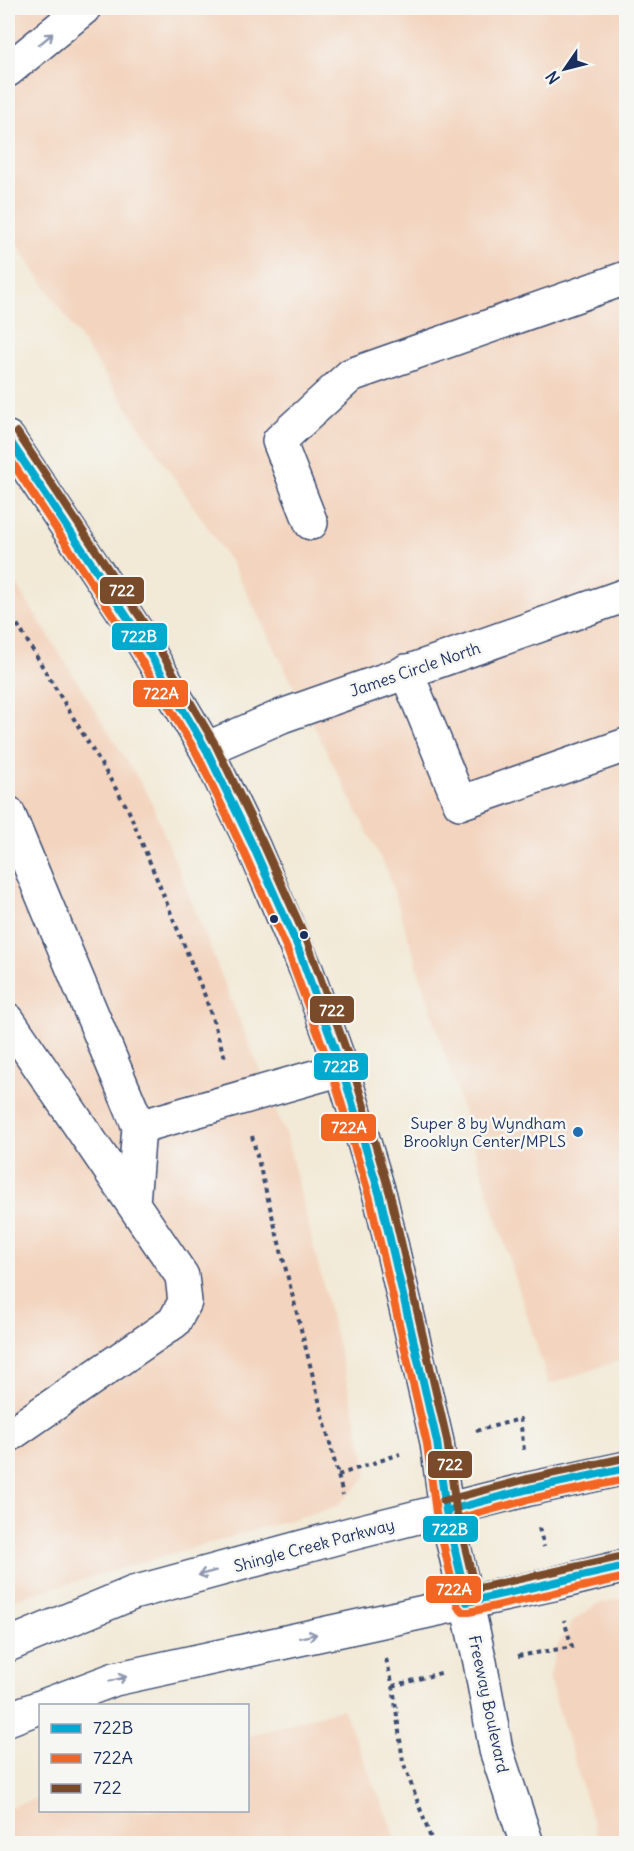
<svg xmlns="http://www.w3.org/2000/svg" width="634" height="1851" viewBox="0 0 634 1851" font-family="Delius,sans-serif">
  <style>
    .built { fill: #f3d4be }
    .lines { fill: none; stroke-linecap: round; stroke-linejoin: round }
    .minor-casing { stroke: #3b4b70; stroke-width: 36 }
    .path { stroke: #3b4b70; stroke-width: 4; stroke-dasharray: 4.5 4.5; stroke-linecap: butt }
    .minor { stroke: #fff; stroke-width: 33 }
    .bus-1-casing { stroke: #f6f6f2; stroke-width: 12 }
    .bus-2-casing { stroke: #f6f6f2; stroke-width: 12 }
    .bus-3-casing { stroke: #f6f6f2; stroke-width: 12 }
    .bus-1 { stroke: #00a9ce; stroke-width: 8 }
    .bus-2 { stroke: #f26522; stroke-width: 8 }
    .bus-3 { stroke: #7a4b2a; stroke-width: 8 }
    .oneway { stroke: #8d97ae }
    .bus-dot { fill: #1b2f5e; stroke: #f6f6f2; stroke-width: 2 }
    .poi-dot { fill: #1f6fb2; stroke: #f6f6f2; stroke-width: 2 }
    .labels { text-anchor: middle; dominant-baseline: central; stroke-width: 5; stroke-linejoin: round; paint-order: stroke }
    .street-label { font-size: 16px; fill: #1b2f5e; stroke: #f6f6f2 }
    .poi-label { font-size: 16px; fill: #1b2f5e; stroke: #f6f6f2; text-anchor: end }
    .line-badge { stroke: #f6f6f2; stroke-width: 2 }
    .badge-label { font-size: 16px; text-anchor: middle; font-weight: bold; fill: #fff }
  </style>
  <rect width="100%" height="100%" fill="#f6f6f2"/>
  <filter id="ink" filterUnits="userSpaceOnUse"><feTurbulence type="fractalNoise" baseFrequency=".0167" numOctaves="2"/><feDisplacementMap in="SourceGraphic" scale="12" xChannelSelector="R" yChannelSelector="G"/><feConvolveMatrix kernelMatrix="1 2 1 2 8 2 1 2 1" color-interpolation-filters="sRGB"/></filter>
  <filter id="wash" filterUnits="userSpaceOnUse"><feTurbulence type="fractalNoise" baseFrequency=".008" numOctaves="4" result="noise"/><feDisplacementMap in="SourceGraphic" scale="24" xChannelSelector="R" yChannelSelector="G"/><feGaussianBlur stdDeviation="1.35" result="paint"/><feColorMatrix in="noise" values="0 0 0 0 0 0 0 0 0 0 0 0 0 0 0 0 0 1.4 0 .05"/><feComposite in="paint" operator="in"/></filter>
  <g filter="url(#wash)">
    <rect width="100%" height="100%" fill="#f2e9d6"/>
    <path class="built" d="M8,8H626V1358L549,1385L388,873L232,564L8,231Z
      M8,571L149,796L287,1138L363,1448L367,1476L338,1506L8,1601Z
      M626,1597V1843H599L549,1677L558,1644L573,1621L597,1604Z
      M343,1708L398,1843H8V1808L40,1797V1810H248V1736Z"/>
  </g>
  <g filter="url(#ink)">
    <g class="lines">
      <g class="minor-casing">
        <path id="minor" d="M8,70L84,8
          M8,438L135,629L206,749L253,846L307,972L342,1069L380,1196L437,1442L446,1511L480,1662L496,1750L527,1844
          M311,523L279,441L351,375L626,278
          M406,671L460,803L626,745
          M206,749L282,716L626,595
          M8,813L139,1127L133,1203
          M8,1020L182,1276L185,1302L174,1322L8,1436
          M139,1127L342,1069
          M8,1645L133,1593L354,1533L529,1489L626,1468
          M43,1706L115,1679L553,1584L626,1566
          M8,1719L40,1707"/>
      </g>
      <path class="path" d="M8,609L128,809L205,996L226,1061
        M252,1136L343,1495
        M476,1431L520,1419L524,1450
        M338,1475L400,1454
        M539,1528L544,1547
        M518,1656L572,1647L564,1620
        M386,1659L393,1686L403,1762L433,1844
        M393,1686L444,1672"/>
      <use href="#minor" class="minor"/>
      <g class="bus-1-casing">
        <path id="bus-1" d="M8,438L135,629L206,749L253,846L297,945L342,1069L380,1196L437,1442L446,1511L467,1602L626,1566
          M446,1511L529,1489L626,1468"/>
      </g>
      <g class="bus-2-casing">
        <path id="bus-2" d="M8,456L126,635L197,754L243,850L287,949L332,1072L370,1199L427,1444L436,1513L458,1607L463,1612H469L626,1577
          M449,1521L531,1499L626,1479"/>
      </g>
      <g class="bus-3-casing">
        <path id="bus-3" d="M17,432L144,623L215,744L262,841L307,941L352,1066L390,1194L447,1440L456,1509L475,1589L624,1556
          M443,1501L527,1479L624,1458"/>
      </g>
      <use href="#bus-1" class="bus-1"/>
      <use href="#bus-2" class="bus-2"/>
      <use href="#bus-3" class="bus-3"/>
    </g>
    <defs><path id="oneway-shaft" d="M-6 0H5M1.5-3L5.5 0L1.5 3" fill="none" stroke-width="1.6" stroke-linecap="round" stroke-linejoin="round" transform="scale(1.5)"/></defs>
    <g class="oneway">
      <use href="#oneway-shaft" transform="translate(46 39) rotate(-39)"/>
      <use href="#oneway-shaft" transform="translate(207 1573) rotate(165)"/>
      <use href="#oneway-shaft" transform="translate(308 1636) rotate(-12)"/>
      <use href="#oneway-shaft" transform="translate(118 1679) rotate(-15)"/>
    </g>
  </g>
  <g class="bus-dot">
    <circle cx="274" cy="919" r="5"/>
    <circle cx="304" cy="935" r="5"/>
  </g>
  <circle class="poi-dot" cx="578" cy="1132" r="6"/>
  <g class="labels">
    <g class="street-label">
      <text transform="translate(415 669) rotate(-19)">James Circle North</text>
      <text transform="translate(314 1545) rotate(-15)">Shingle Creek Parkway</text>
      <text transform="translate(489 1704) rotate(78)">Freeway Boulevard</text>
    </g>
    <g class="poi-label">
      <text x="566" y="1123">Super 8 by Wyndham<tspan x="566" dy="18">Brooklyn Center/MPLS</tspan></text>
    </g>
  </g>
  <g class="line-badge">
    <rect x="99" y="576" width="46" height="29" rx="6" fill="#7a4b2a"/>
    <rect x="111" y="622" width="57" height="29" rx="6" fill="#00a9ce"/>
    <rect x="132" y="679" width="57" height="29" rx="6" fill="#f26522"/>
    <rect x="309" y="995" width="46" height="29" rx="6" fill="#7a4b2a"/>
    <rect x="313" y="1052" width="56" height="29" rx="6" fill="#00a9ce"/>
    <rect x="320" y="1113" width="57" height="29" rx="6" fill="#f26522"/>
    <rect x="427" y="1450" width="46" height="29" rx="6" fill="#7a4b2a"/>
    <rect x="422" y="1515" width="57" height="28" rx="6" fill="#00a9ce"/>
    <rect x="425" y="1575" width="57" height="29" rx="6" fill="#f26522"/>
  </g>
  <g class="badge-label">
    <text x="122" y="596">722</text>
    <text x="139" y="642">722B</text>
    <text x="161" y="699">722A</text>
    <text x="332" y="1016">722</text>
    <text x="341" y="1072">722B</text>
    <text x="349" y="1133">722A</text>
    <text x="450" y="1470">722</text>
    <text x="450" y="1535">722B</text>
    <text x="454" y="1595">722A</text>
  </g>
  <rect width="634" height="1851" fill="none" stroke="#f6f6f2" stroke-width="30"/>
  <rect x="39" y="1704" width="210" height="108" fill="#f6f6f2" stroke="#9ea6b7" stroke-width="1.5"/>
  <rect x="51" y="1724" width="30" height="9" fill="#00a9ce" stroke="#9ea6b7" stroke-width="1.5"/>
  <text x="93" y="1734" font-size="18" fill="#1b2f5e">722B</text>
  <rect x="51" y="1754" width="30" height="9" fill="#f26522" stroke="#9ea6b7" stroke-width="1.5"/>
  <text x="93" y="1764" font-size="18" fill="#1b2f5e">722A</text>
  <rect x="51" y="1784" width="30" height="9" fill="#7a4b2a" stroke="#9ea6b7" stroke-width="1.5"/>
  <text x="93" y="1794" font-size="18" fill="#1b2f5e">722</text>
  <g transform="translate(565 69) rotate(235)" stroke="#f6f6f2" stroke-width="4.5" paint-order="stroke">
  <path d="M0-4.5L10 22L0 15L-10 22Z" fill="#1b2f5e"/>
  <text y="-9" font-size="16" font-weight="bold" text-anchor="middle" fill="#1b2f5e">N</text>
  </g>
</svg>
